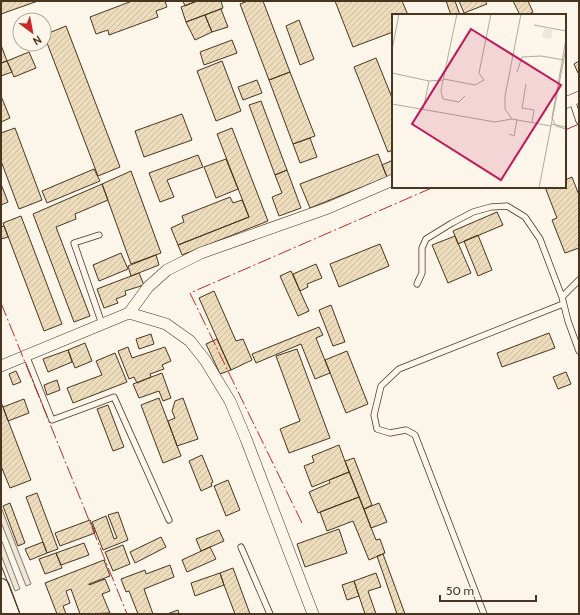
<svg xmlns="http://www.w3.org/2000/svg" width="580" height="615" viewBox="0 0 580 615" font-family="Cabin,sans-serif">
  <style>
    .green { fill: #ede6d9; stroke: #887966 }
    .building { fill: url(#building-hatch); stroke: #4a3520 }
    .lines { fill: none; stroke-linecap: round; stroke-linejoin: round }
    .service-casing { stroke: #4a3520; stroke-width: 7 }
    .minor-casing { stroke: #4a3520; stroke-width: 12 }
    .secondary-casing { stroke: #4a3520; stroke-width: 18 }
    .service { stroke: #fbf6e9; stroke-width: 5.5 }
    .minor { stroke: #fbf6e9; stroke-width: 11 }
    .secondary { stroke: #fbf6e9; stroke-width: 16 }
    .tram { stroke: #4a3520; stroke-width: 1 }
    .power { stroke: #c62828; stroke-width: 1; stroke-dasharray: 14 3 2 3; stroke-linecap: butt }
    .inset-road { fill: none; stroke: #b4a999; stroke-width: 1 }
    .view { fill: #c2185b; fill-opacity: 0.15; stroke: #c2185b; stroke-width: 2 }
    .inset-edge { fill: none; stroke: #4a3520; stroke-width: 2 }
  </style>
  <defs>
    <pattern id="building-hatch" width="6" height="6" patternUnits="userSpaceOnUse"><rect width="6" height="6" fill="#ecdcbc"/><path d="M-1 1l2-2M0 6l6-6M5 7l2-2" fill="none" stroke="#ccbda1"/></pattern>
  </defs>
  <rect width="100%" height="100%" fill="#fbf6e9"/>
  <path class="green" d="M1,507L31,584L26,586L1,522Z
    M1,539L20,589L15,591L1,555Z"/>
  <path class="building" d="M1,1H38L1,14Z
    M132,1H165L167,7L156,11L158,17L109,35L108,30L96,34L90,17Z
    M183,1H197L185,6Z
    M197,1H221L223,8L186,22L181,7Z
    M248,1H263L290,72L269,80L240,4Z
    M335,1H402L408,15H393V32L353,47Z
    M446,1H455L460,15H451Z
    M459,1H485L487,4L464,13Z
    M513,1H528L533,12L527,15H520Z
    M221,9L228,27L212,32L205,15Z
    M205,15L212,32L195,40L186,22Z
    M299,20L314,59L300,65L286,26Z
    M66,26L120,167L98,176L44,35Z
    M232,40L237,53L204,65L200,52Z
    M1,45L7,61L1,63Z
    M29,52L36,68L14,77L7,61Z
    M376,58L393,100V150L388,152L354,67Z
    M7,61L12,72L1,76V63Z
    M222,61L241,111L216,121L197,71Z
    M579,61V73H578L574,64Z
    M290,72L315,136L293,144L269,80Z
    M257,80L262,93L243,100L238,87Z
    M1,96L10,118L1,122Z
    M261,101L287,170L275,175L249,105Z
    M182,114L192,140L144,157L135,131Z
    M15,128L42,200L19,209L1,161V133Z
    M232,128L268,221L182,255L178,245L249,217L217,134Z
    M310,138L317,157L300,163L293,144Z
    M378,154L387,177L310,208L300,184Z
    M198,155L203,167L167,180L174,197L160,202L149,173Z
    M226,159L238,189L216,198L204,167Z
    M393,160V175L387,177L382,165Z
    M94,169L100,181L47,203L42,191Z
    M287,170L301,208L279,216L272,197L282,193L275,175Z
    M131,171L161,253L131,264L102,184Z
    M572,177L579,195V248L565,253L552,220L557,218L545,187H565V180Z
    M1,184L8,202L1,205Z
    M102,184L108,200L75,214L76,219L56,227L90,316L74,322L33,214Z
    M230,197L233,203L242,200L249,217L178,245L171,228L184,222L182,216Z
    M497,212L503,225L458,244L453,231Z
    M21,216L62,324L44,331L3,223Z
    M4,226L8,237L1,239V227Z
    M478,235L492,270L478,276L464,241Z
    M455,236L471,273L448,283L432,245Z
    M380,244L389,266L339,287L330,264Z
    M121,253L128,269L99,281L93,265Z
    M156,255L159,265L131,276L128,266Z
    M316,264L322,278L307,284L308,287L300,291L293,274Z
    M291,271L309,311L298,316L280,276Z
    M139,273L144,285L125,291L126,295L116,299L118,303L104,308L97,289Z
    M214,291L236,341L243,339L252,360L231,370L199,298Z
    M331,305L345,342L333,346L319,310Z
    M319,327L323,335L316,338L330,373L315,379L301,344L256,363L252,354Z
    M549,333L555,348L502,367L497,353Z
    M151,334L154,344L139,349L136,339Z
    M217,339L231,370L220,374L206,344Z
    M85,343L92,361L75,368L68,350Z
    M128,347L132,358L165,347L171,361L162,365L164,369L150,374L151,377L137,383L134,377L129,379L118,351Z
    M297,349L330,438L289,453L280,429L300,421L276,356Z
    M68,350L72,362L48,372L43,359Z
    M347,351L368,404L346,413L325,360Z
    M115,353L127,382L73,403L67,388L102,375L96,361Z
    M16,371L21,382L13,385L9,374Z
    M566,372L571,384L558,389L553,377Z
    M162,373L171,398L163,401L159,391L139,398L133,384Z
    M57,380L60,390L47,395L44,385Z
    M159,398L181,456L163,463L141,405Z
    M183,398L198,439L177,446L168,421L175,418L172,411L175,401Z
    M24,399L29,413L8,421L3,407Z
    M1,402L31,480L10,488L1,466Z
    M108,405L124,447L113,451L97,409Z
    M339,445L349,472L312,487L304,466L314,462L312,456Z
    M202,455L213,482L211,483L212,486L201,491L189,461Z
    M354,458L372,505L364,509L345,461Z
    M349,472L359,497L318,513L309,492L330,483L329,480Z
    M228,480L240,510L226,516L214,486Z
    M37,493L58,549L47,553L26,497Z
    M359,497L376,540L380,539L385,553L369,560L353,521L327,531L320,512Z
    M10,503L25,543L18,546L3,506Z
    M379,503L387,522L371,528L364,509Z
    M118,512L128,540L103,550L92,522L106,516L114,539L117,538L108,515Z
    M90,520L95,533L60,546L55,533Z
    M339,529L347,553L305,567L297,544Z
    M219,530L224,541L201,551L196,539Z
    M161,537L166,547L135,563L130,552Z
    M43,542L47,553L30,560L25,549Z
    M84,543L89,555L61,565L56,553Z
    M123,545L130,564L113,571L105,552Z
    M210,547L216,559L187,572L182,560Z
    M56,553L62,568L45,574L39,559Z
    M383,554L405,614H397L377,556Z
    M104,560L110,576L89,584V585L105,579L110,591L102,594L110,613L80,614L71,589L66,591L70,603L63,606L66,614H57L45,583Z
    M170,565L174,577L144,589L153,614H138L129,591L126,592L121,579L145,570L146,574Z
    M233,568L250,614H235L224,585L220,573Z
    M220,573L224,585L195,596L191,583Z
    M376,573L381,587L368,591L376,614H365L354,581Z
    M354,581L359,596L347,600L342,585Z
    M178,610L179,614H167Z"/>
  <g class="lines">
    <g class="service-casing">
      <path id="service" d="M572,100L579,121
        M99,235L74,243L102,324
        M579,280L562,297L568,321L579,351
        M417,284L422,273V248L426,239L452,223L473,212L491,207L507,206L525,217L540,239L562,297
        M26,355L52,420L114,397L169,520
        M241,547L270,614
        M484,614L415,435L406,430L390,433L377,429L374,415L381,386L399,369L563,304"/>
    </g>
    <g class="minor-casing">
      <path id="minor" d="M565,103L579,97
        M129,313L166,324L190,341L205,360L230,401L246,439L313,614
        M1,366L129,313L148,287L167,270L201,253L328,208L393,180"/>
    </g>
    <g class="secondary-casing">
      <path id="secondary" d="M1,587L11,614"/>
    </g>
    <use href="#service" class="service"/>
    <use href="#minor" class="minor"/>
    <use href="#secondary" class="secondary"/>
    <path class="tram" d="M1,565L20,614"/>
    <path class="power" d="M565,130L579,124
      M1,303L127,614
      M302,523L190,293L434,187"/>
  </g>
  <g transform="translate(392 14)">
    <rect width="174" height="174" fill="#fbf6e9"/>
    <path d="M152,14L161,16L159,25L150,23Z" fill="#ede6d9"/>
    <path class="inset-road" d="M142,11L174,17M174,25L160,104L164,112L174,115M0,36L7,0M125,58L130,43L149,42L172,46M0,59L37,67L51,66L65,0M52,65L83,71L92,66L87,59L99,0M51,66L49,77L51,85L67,88L73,82M134,70L130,94L142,96L140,109M0,90L103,108L120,105L159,112M31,96L37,67M120,105L113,95V82L129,0M159,110L174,113M117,120L122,122L125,106M147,174L174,34"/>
    <path class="view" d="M79,15L169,71L109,166L20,110Z"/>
    <rect width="174" height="174" class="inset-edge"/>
  </g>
  <rect width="580" height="615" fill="none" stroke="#4a3520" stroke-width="4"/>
  <g transform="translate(32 32) rotate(148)"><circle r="19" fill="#fbf6e9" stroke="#b4a999"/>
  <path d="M0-3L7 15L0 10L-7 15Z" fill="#c62828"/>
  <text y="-6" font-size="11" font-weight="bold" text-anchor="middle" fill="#4a3520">N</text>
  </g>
  <path d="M440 595v6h96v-6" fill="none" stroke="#4a3520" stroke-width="2"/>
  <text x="446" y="595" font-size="12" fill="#4a3520" stroke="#fbf6e9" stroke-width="3" paint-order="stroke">50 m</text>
</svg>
